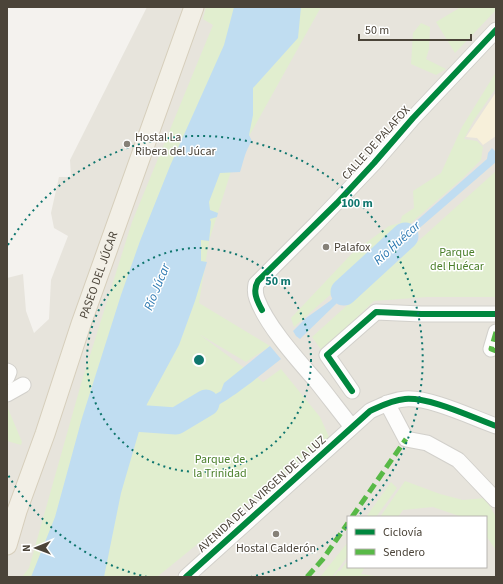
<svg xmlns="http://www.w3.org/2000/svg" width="503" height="584" viewBox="0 0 503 584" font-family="'Source Sans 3',sans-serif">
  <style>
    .residential { fill: #e7e4dc; fill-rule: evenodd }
    .green { fill: #e1eecf }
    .sand { fill: #f7f0da }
    .water { fill: #c0ddf1 }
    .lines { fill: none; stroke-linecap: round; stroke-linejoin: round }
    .river { stroke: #c0ddf1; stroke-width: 27 }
    .minor-casing { stroke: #d2d0cb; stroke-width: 17 }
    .major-casing { stroke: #d6cebb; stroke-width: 21 }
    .minor { stroke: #fdfdfc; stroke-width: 15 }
    .major { stroke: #f2efe6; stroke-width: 19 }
    .quiet { stroke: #58b947; stroke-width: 5; stroke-dasharray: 10 5; stroke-linecap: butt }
    .cycleway-casing { stroke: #fff; stroke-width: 8 }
    .cycleway { stroke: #00873e; stroke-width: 6 }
    .ring { fill: none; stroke: #0f766e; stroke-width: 2; stroke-dasharray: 2 4 }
    .poi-dot { fill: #868178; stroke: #fff; stroke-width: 1.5 }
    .labels { text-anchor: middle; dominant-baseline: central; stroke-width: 3; stroke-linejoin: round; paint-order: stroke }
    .poi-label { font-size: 12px; fill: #4b4439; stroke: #fff; text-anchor: start }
    .street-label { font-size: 12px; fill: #4b4439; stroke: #fff }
    .park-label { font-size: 12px; fill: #4a7f2a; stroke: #fff }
    .water-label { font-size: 13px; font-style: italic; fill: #2e7ab2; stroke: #fff }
    .centre { fill: #0f766e; stroke: #fff; stroke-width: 2 }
    .ring-label { font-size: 12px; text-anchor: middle; font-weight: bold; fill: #0f766e; stroke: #fff; stroke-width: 3; stroke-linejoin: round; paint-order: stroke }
  </style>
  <rect width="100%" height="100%" fill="#f4f2ee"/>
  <path class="residential" d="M147,7H496V577H7V278L23,274L26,311L34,333L49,319L51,280L68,236L54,228L51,213L59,177H71L70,160ZM348,517H486V567H348Z"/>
  <path class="green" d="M206,7H321L233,165L209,241L199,303L270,346L246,362L199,334L263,382L281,369L320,417L329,437L157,577H22L29,568L81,384L132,222L213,25L203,19Z
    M461,7H496V10L455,53L436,22Z
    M421,23L430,27L429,49L426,59L446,69L436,75L411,64L413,33Z
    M496,72V88L474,120L464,139L477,141L483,147L481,160L463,178L374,255V250L363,245L389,226L400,223L402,216L414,208L413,191L441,173L462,127Z
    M496,171V297H427L374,301L322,351L312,337Z
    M360,245L369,250L364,260V265L294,327L291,318Z
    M7,406L22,442L21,445L7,441Z
    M405,481L440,494L463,500L485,498L496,517V550L486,536V517H462L433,507L403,510L398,517H380Z
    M391,482L397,488L376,517H366Z
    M348,542V556L332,577H320Z
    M348,560V567H365L361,574L382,577H334L338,571H340Z"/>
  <path class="sand" d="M496,92V136L483,145L477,138L466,137Z"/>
  <path class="water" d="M234,7H301L298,38L253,88V115L249,135L252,141C245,151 244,160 240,172L220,173L209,202L210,210L218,213L217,217L210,219L211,222L209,241L201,240V261L207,262L195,301L179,345L147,404L121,493L104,577H31L55,517L82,418L121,295L140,241L170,166L224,45Z
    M492,148L496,152V162L379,263L374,258L487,159L488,153Z
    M367,264L372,269L300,339L296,336L293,331L306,318L330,301Z
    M270,346L281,359C249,384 214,415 173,424V418L221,391L224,383Z"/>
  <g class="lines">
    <path class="river" d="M344,292L405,236
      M105,416L176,421L206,403"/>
    <g class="minor-casing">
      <path id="minor" d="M491,349L496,332
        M7,371L9,372L7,377
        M352,391L327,355L376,312L421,314H496
        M7,394L23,385
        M387,403L406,439L427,443L458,460L496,500
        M352,427C340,412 328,396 316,381C297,359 267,326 257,299C255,294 255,289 256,284L316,224L374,163L413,118L496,30
        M186,577L370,411C381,406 392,400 405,399C430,397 471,417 496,426"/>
    </g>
    <g class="major-casing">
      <g id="major">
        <path id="s1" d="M7,545L17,511L45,434L81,324L194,7"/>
      </g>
    </g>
    <use href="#minor" class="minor"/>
    <use href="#major" class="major"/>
    <path class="quiet" d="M496,332L491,349L496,351
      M352,517L406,439
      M307,577L323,559L348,523"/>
    <g class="cycleway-casing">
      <path id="cycleway" d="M262,310C257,301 252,291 258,281L337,203L374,163L413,118L496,30
        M352,391L327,355L376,312L421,314H496
        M186,577L370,411C381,406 392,400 405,399C430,397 471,417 496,426"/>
    </g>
    <use href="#cycleway" class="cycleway"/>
  </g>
  <g class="ring">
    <circle cx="199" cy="360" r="112"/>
    <path d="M347 527A223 223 0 0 1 251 577M147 577A223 223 0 0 1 8 475M8 245A223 223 0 1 1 358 516"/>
  </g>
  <g class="poi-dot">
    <circle cx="127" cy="144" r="4"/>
    <circle cx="326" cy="247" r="4"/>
    <circle cx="276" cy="534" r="4"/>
  </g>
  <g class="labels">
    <g class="poi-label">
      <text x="135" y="137">Hostal La<tspan x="135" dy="14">Ribera del Júcar</tspan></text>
      <text x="334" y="247">Palafox</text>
      <text x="276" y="548" text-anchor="middle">Hostal Calderón</text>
    </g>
    <g class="street-label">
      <text transform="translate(376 143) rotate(-48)">CALLE DE PALAFOX</text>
      <text stroke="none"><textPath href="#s1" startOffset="285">PASEO DEL JÚCAR</textPath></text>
      <text transform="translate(262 494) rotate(-42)">AVENIDA DE LA VIRGEN DE LA LUZ</text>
    </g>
    <g class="park-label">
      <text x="457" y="252">Parque<tspan x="457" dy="14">del Huécar</tspan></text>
      <text x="220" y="459">Parque de<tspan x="220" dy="14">la Trinidad</tspan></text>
    </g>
    <g class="water-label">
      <text transform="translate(397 243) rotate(-42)">Río Huécar</text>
      <text transform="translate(157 287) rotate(-68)">Río Júcar</text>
    </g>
  </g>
  <circle cx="199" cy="360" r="6" class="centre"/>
  <g class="ring-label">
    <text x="357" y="207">100 m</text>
    <text x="278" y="285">50 m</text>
  </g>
  <rect width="503" height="584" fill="none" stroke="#4b4439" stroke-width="16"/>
  <rect x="347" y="516" width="140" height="52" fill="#ffffff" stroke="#b7b4b0"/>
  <rect x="355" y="529" width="20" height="6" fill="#00873e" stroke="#b7b4b0"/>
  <text x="383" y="536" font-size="12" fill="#4b4439">Ciclovía</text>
  <rect x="355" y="549" width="20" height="6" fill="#58b947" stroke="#b7b4b0"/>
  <text x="383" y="556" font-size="12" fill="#4b4439">Sendero</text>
  <g transform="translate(36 548) rotate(269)" stroke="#ffffff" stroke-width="3" paint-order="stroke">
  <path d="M0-3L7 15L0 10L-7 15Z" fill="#4b4439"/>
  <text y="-6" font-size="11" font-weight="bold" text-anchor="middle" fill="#4b4439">N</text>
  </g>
  <path d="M359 34v6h112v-6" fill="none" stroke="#4b4439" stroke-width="2"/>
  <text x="365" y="34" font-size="12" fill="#4b4439" stroke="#ffffff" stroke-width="3" paint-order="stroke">50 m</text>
</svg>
